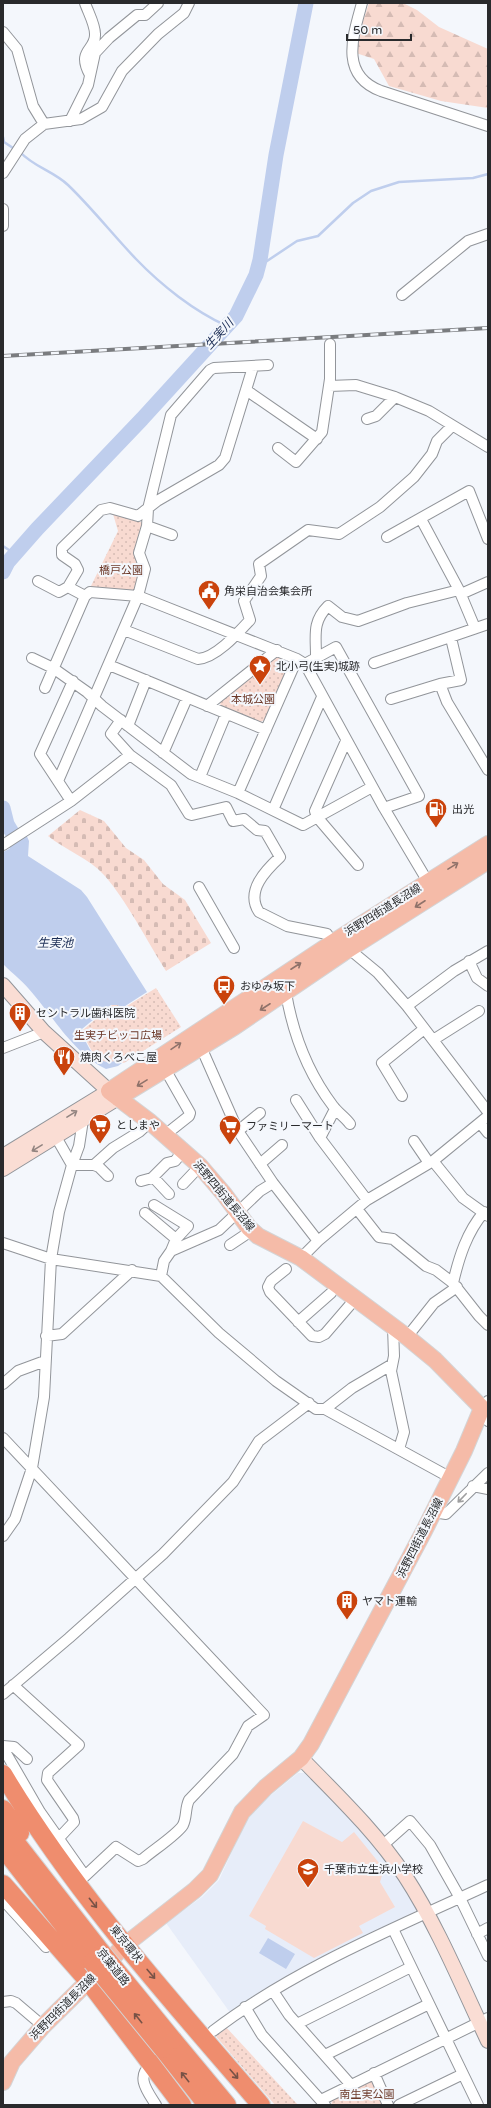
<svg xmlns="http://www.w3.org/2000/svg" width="491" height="2108" viewBox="0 0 491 2108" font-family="'Varela Round','Noto Sans JP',sans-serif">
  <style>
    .built { fill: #e7edf9 }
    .grass { fill: url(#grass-dots) }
    .forest { fill: url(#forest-firs) }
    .cemetery { fill: url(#cemetery-stones) }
    .pitch { fill: #f8dad1 }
    .water { fill: #bfceed }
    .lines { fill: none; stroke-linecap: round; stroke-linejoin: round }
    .stream { stroke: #bfceed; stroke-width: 2.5 }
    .river { stroke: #bfceed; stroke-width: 15 }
    .street-casing { stroke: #92959a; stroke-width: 12 }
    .secondary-casing { stroke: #92959a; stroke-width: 16 }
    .primary-casing { stroke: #d4d4d5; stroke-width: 18 }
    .highway-casing { stroke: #d4d4d5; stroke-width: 20 }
    .street { stroke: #fff; stroke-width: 10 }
    .secondary { stroke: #faddd4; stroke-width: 14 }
    .primary { stroke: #f5bba8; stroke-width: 16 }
    .highway { stroke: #ef8d6e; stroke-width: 18 }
    .rail-casing { stroke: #7a7c7f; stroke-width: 4 }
    .rail { stroke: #f4f7fc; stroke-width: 2.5; stroke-dasharray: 8; stroke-linecap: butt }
    .highway-bridge-casing { stroke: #d4d4d5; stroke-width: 20; stroke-linecap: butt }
    .highway-bridge { stroke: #ef8d6e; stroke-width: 18 }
    .oneway { stroke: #8f726a }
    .oneway2 { stroke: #928480 }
    .oneway3 { stroke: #9f9fa0 }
    .oneway4 { stroke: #785246 }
    .labels { text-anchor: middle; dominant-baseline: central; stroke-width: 4; stroke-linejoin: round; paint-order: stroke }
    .park-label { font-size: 11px; fill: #6c3929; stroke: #f4f7fc }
    .poi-label { font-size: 11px; fill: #292a2c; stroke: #f4f7fc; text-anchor: start }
    .street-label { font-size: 11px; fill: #292a2c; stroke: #f4f7fc }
    .water-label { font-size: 12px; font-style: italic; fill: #1b2d55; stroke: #f4f7fc }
  </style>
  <defs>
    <pattern id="grass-dots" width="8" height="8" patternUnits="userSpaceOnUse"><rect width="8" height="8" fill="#f8dad1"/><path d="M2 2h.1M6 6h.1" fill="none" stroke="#d5bbb4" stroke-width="1.8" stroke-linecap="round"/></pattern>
    <pattern id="forest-firs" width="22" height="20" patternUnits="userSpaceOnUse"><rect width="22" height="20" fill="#f8dad1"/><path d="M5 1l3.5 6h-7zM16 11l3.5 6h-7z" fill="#d5bbb4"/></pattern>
    <pattern id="cemetery-stones" width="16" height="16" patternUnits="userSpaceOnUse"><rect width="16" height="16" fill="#f8dad1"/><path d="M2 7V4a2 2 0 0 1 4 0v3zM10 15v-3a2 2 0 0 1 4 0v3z" fill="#d5bbb4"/></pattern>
  </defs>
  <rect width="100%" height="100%" fill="#f4f7fc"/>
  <path class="built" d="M298,1773H306L357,1827L386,1861L416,1909L413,1917L231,2014L166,1923L202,1897L219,1880L246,1821L259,1805Z"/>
  <path class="grass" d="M113,514L144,523L141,568L135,590L90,588L118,531Z
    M278,657L288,661L289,665L265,720L258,723L222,709L219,700L273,658Z
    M156,988L181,1027L124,1063C117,1060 113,1063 106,1062C94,1060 85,1040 83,1030L112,1005H118L122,1009Z
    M225,2026L298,2105H275L213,2033Z
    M370,2080L374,2082L385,2105H331L333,2098Z"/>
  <path class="forest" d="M369,3H403L417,10L439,27L488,49V108L441,101L389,86L374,59L356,53L363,21Z"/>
  <path class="cemetery" d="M80,810L104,821L126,848L144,860L163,884L185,900L211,943L166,971C147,941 127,901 104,875C89,858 65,850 48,836Z"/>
  <path class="pitch" d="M303,1821L342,1842L354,1832L384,1869L380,1882L395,1907L359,1926L363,1933L314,1958L265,1929L266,1926L249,1916Z"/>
  <path class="water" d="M25,832L29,841L28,856L81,890L87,897L147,992L122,1008L118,1005H111L82,1029C84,1040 92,1058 103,1061C110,1064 116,1059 122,1063L118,1066L106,1069C75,1054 55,1020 34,995C25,983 13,974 3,964V852L11,848L10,842Z
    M268,1938L295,1954L286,1969L259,1953Z"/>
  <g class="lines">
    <path class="stream" d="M3,137L4,142L16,150
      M20,152C34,167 53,171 68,185C92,208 113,235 136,259C161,285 194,311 227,326
      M258,267L297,241L318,236L353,203L371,191L399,182L473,178L488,174
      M3,546L15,554"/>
    <path class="river" d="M3,572L8,562L37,529L142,419L236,316L256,275L260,260L276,155L306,3
      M3,808L7,824L19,844L17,850"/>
    <g class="street-casing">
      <path id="street" d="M85,3C88,12 95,24 95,34C96,51 76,49 90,75
        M362,3C353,36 339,75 381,91L488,126
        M3,32L17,49L33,106L44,124L25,139L3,173
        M70,121L88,85L95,53L109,38L137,15H145L158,3
        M44,124L81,119L102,107L122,71L158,34L184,13L189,3
        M3,209V226
        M402,295L468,241L488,234
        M329,386L356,385L395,397L429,411L488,447
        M246,390L317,439
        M367,419L376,416L395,397
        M278,448L296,462L322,432L330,379V344
        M421,519L459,590L475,628
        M147,526L172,535
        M387,537L469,491L488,539
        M38,581L59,592L68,587L78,570L75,564L62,555V548L101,510L110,508L138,516L157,501L219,465L225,458L253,367
        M68,587L85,596
        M461,594L488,582
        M124,630L198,659C216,658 238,633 250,620L244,601L261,576L259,564L308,530L339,534L380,507L414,477L432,454L437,441L452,426
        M451,638L461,680L440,684L447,702L488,770
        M316,656C316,635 312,622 328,606L342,617L358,621L407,603L459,590
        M32,658L53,668L87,692L102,706L191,774L238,793L303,825L372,787
        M374,663L488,624
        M305,664L336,647L419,796L384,808
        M109,665L266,730
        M45,688L85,596L90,592L138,596L297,659L305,664L384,808L431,887
        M391,699L440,684
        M207,706L277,650
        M121,720L111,734L130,755L171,785L189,814L192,815L226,807L233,821L244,819L257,830L265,831L280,857C266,870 245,891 259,912L287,926L327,934L332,943
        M128,726L146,680
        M346,741L315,811L317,817L358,865
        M163,753L187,698
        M200,777L226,714
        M58,781L138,596L145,569L139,553L147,526L148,509L171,415L210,370L214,368L268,365
        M238,793L297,659
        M71,801L40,754L73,681
        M273,810L322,697
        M3,845L71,801L130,755
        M199,887L234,948
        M349,949L378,973L407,1006L488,1112
        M469,961L477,978L488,986
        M286,993C293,1034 308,1073 333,1106C338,1113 345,1117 350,1124
        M407,1006L454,971L488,951
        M433,1040L479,1011
        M201,1047L238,1131L273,1183L318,1241
        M3,1048L44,1032
        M165,1069L190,1113L189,1116L165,1135
        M402,1096L382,1063L424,1029
        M296,1100L320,1138L367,1200
        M83,1120L79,1146L72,1165H94L113,1148L139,1132L150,1122
        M480,1123L488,1133
        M238,1131L260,1113
        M320,1138L335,1109
        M414,1141L429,1163
        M433,1161L463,1198L488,1216
        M260,1164L282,1145
        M94,1165L99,1167L108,1176
        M153,1177L169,1194
        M141,1181L152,1178L167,1163L175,1161L184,1150
        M183,1184L200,1166
        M154,1205L188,1226L176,1239L171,1251
        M357,1209L379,1237L393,1239L426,1266L436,1270L453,1283L479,1316L488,1325
        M145,1213L176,1239
        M3,1243L51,1259L161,1276L219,1333L276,1381L316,1409H325L451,1478
        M230,1245L245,1235L249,1228
        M301,1258L318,1241L367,1200L433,1161L488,1116
        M286,1269L271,1281L268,1287L270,1292L312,1336L319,1337L325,1334L356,1298
        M161,1276L164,1261L171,1251L219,1230L260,1191L273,1183
        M453,1283C459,1257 467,1232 484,1212
        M298,1322L331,1293
        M393,1327L394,1356L391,1371L404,1432L399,1449
        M46,1336L62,1334L132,1270
        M407,1337L434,1303L457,1287
        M3,1384L18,1371L45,1361
        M488,1401L482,1408L488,1421
        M325,1409L352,1388L391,1365
        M3,1438L264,1715L248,1726L233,1754L189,1800C185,1808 187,1817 183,1825C178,1834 152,1851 143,1859L138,1861L116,1847L85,1876
        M473,1486L488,1489
        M433,1512L446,1514L488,1473
        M3,1536L15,1519L32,1468L44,1397L51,1259L59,1212L72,1165L56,1137
        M13,1685L79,1745L48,1773L47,1780L73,1818L74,1822L58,1839
        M3,1694L69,1638L163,1554L233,1482L259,1441L309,1403
        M3,1746L14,1747L27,1759
        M3,1748L40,1812L85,1876L81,1880
        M383,1845L410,1821L430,1845L460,1898L488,1956
        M3,1900L46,1947
        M393,1929L478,2105
        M477,1934L488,1928
        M273,1991L289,2015L351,2085
        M3,2002L11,2001L16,2003L43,2026
        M245,2007L262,2035L325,2105
        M297,2024L411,1967
        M213,2031C294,1969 395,1928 488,1885
        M325,2055L429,2004
        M151,2065C135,2077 148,2092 156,2105
        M374,2073L388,2105
        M321,2100L488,2018
        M399,2105L463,2074"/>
    </g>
    <g class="secondary-casing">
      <path id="secondary" d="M3,985L44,1032L109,1091L3,1156
        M3,1169L118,1098
        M301,1758C337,1795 376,1832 405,1876C437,1925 463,1988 488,2041"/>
    </g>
    <g class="primary-casing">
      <path id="primary" d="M118,1098L234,1027L343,953L488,861
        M3,2082L12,2062L43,2026L125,1945L195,1890L210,1875L242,1812L266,1787L301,1758L311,1744L424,1531L464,1451L482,1408L435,1360L407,1337L301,1258L258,1236L249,1228L224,1194L200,1166L150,1122L109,1091L332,943L488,844"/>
    </g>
    <g class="highway-casing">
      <path id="highway" d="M3,1774C75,1894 170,1999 261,2105
        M3,1809L20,1833
        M3,1826L102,1953
        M3,1848L92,1962
        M3,1884L89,1982L182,2105
        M173,2040L227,2105
        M163,2049L207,2105"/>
    </g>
    <use href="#street" class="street"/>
    <use href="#secondary" class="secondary"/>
    <use href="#primary" class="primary"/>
    <use href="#highway" class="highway"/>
    <g class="rail-casing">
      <path id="rail" d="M3,356L488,328"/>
    </g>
    <use href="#rail" class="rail"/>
    <g class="highway-bridge-casing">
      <path id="highway-bridge" d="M102,1953L173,2040
        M92,1962L163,2049"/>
    </g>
    <use href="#highway-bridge" class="highway-bridge"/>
  </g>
  <defs><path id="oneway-shaft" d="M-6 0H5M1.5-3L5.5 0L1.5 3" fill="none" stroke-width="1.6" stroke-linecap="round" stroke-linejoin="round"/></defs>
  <g class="oneway">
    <use href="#oneway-shaft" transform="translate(453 866) rotate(-32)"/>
    <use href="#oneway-shaft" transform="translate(420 904) rotate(147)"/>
    <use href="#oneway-shaft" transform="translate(296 966) rotate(-33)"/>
    <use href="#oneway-shaft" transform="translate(265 1007) rotate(147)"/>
    <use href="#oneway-shaft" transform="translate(176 1046) rotate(-34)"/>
    <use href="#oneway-shaft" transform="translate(142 1083) rotate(148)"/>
  </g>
  <g class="oneway2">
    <use href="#oneway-shaft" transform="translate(72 1114) rotate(-32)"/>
    <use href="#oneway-shaft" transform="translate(37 1148) rotate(149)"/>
  </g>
  <use class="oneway3" href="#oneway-shaft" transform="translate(462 1498) rotate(134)"/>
  <g class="oneway4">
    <use href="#oneway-shaft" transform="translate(93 1903) rotate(52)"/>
    <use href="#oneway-shaft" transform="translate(151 1974) rotate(50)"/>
    <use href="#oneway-shaft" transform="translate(138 2018) rotate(-129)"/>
    <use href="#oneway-shaft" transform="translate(234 2074) rotate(49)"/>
    <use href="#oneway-shaft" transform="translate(185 2077) rotate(-129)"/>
  </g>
  <defs>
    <g id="civic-pin" transform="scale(1.15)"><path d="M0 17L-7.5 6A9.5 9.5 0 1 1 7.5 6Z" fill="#ca430c" stroke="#f4f7fc"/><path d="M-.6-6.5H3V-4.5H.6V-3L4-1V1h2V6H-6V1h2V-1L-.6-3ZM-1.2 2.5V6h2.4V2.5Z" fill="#fff"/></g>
    <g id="sight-pin" transform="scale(1.15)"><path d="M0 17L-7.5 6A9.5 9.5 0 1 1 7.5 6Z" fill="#ca430c" stroke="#f4f7fc"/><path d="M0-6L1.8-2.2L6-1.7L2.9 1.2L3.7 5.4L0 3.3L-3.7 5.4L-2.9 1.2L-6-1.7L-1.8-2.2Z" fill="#fff"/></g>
    <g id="fuel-pin" transform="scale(1.15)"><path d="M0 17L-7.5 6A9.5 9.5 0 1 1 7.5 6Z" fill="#ca430c" stroke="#f4f7fc"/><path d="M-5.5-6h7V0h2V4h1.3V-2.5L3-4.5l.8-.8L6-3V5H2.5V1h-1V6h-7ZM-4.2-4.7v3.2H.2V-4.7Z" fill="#fff"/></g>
    <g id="bus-pin" transform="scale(1.15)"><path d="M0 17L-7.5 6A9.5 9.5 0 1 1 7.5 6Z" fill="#ca430c" stroke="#f4f7fc"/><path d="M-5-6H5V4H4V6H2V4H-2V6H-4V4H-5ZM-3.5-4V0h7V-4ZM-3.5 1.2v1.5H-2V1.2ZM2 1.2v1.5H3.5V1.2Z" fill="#fff"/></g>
    <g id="building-pin" transform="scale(1.15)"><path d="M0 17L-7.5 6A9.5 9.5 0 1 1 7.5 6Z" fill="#ca430c" stroke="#f4f7fc"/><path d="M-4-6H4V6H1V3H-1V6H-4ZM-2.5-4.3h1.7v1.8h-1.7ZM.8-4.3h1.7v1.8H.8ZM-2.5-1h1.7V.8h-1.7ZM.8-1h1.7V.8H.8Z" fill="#fff"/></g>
    <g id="restaurant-pin" transform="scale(1.15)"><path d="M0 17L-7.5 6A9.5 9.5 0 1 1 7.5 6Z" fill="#ca430c" stroke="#f4f7fc"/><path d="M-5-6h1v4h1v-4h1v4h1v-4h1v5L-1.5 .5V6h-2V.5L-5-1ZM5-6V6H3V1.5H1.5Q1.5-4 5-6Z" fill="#fff"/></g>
    <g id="supermarket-pin" transform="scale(1.15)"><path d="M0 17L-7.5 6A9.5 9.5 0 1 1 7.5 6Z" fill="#ca430c" stroke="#f4f7fc"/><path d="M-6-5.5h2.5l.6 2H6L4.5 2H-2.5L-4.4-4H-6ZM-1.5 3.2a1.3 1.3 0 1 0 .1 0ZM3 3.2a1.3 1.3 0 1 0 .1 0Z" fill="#fff"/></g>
    <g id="school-pin" transform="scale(1.15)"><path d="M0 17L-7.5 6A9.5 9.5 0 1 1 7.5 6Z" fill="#ca430c" stroke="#f4f7fc"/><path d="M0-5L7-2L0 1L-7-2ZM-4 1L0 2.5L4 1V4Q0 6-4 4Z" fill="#fff"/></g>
  </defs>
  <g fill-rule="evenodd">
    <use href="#civic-pin" x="209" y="591"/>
    <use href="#sight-pin" x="260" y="666"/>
    <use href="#fuel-pin" x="436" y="809"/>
    <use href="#bus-pin" x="224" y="986"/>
    <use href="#building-pin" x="20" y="1013"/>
    <use href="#restaurant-pin" x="64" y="1057"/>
    <use href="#supermarket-pin" x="100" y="1125"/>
    <use href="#supermarket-pin" x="230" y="1126"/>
    <use href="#building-pin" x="347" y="1601"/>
    <use href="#school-pin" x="308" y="1869"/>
  </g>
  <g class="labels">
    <g class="park-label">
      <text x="121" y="570">橋戸公園</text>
      <text x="253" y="699">本城公園</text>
      <text x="118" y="1035">生実チビッコ広場</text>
      <text x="367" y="2094">南生実公園</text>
    </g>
    <g class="poi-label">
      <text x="224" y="591">角栄自治会集会所</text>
      <text x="276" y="666">北小弓(生実)城跡</text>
      <text x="452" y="809">出光</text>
      <text x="240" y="986">おゆみ坂下</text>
      <text x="36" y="1013">セントラル歯科医院</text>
      <text x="80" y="1057">焼肉くろべこ屋</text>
      <text x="116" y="1125">としまや</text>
      <text x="246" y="1126">ファミリーマート</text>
      <text x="362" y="1601">ヤマト運輸</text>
      <text x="324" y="1869">千葉市立生浜小学校</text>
    </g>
    <g class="street-label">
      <text transform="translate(383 910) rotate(-32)">浜野四街道長沼線</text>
      <text transform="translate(224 1196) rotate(50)">浜野四街道長沼線</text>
      <text transform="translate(420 1538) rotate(-63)">浜野四街道長沼線</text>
      <text transform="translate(126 1944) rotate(51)">東京環状</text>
      <text transform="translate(113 1967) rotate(51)">京葉道路</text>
      <text transform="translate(63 2007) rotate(-45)">浜野四街道長沼線</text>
    </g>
    <g class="water-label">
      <text transform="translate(219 334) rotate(-48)">生実川</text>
      <text x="55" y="943">生実池</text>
    </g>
  </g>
  <rect width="491" height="2108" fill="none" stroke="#292a2c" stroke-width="8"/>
  <path d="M347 34v6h64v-6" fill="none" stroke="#292a2c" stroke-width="2"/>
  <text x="353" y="34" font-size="12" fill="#292a2c" stroke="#f4f7fc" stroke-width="3" paint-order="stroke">50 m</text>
</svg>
